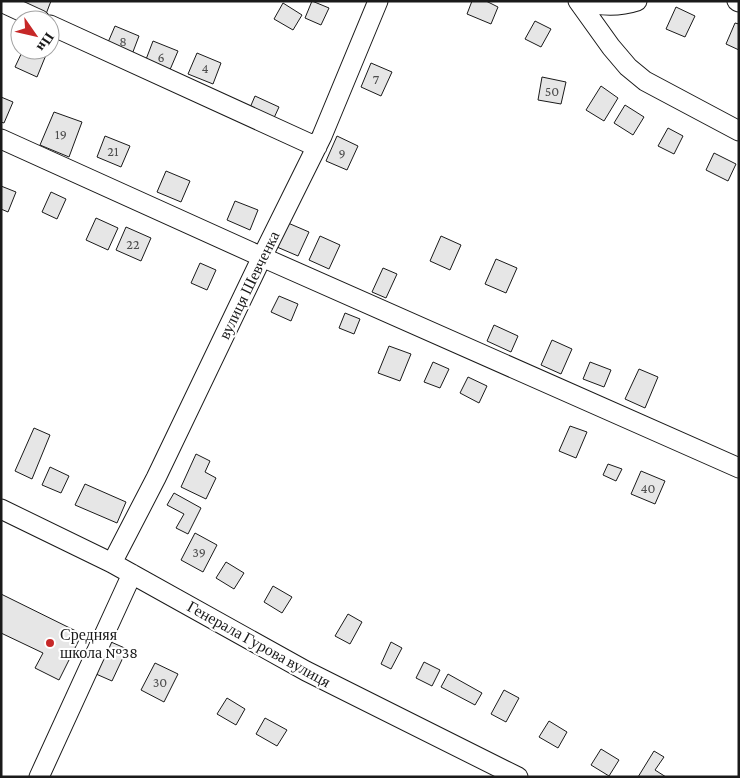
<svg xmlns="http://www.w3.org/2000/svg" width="740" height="778" viewBox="0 0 740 778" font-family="'Crimson Pro',serif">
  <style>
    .building { fill: #e6e6e6; stroke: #1a1a1a }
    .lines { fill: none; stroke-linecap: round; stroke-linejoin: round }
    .minor-casing { stroke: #1a1a1a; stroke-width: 21 }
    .minor { stroke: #fff; stroke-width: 19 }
    .poi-dot { fill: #c62828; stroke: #fff; stroke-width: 2 }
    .labels { text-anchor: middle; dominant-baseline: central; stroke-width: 4; stroke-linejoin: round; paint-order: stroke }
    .number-label { font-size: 14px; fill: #4d4d4d }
    .street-label { font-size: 16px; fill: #1a1a1a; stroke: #fff }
    .poi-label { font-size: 16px; fill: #1a1a1a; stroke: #fff; text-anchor: start }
  </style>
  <rect width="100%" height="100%" fill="#fff"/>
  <path class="building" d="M17,1H51L46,14Z
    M312,1L329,8L321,25L305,18Z
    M472,1H486L498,7L491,24L467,14Z
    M283,3L302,15L293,30L274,19Z
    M676,7L695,16L685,37L666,29Z
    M535,21L551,29L541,47L525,39Z
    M735,23L739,24V50L726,44Z
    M115,26L139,36L131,57L106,47Z
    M153,41L178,51L169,72L145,62Z
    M23,50H48L37,77L15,67Z
    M197,53L221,63L213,84L188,74Z
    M371,63L392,72L381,96L361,87Z
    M542,77L566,82L561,104L538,100Z
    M601,86L618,98L604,121L586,110Z
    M255,96L279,107L273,120L249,110Z
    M1,97L13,102L4,123L1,122Z
    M625,105L644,117L633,135L614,123Z
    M54,112L82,122L69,157L40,145Z
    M668,128L683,136L674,154L658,146Z
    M105,136L130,146L121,167L97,157Z
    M337,136L358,146L347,170L326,161Z
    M714,153L736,164L728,181L706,170Z
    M166,171L190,181L181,202L157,192Z
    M1,186L16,192L8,212L1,209Z
    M51,192L66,199L57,219L42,212Z
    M235,201L258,210L250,230L227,220Z
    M96,218L118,228L108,250L86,240Z
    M288,223L309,232L298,256L277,247Z
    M126,227L151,238L141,261L116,250Z
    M320,236L340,245L329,269L309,260Z
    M441,236L461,245L450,270L430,261Z
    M496,259L517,268L506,293L485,284Z
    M200,263L216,270L207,290L191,283Z
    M383,268L397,274L386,298L372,292Z
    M279,296L298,304L291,321L271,312Z
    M345,313L360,319L354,334L339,328Z
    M494,325L518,336L511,352L487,341Z
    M552,340L572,349L561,374L541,365Z
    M389,346L411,354L400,381L378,373Z
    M433,362L449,369L440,388L424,382Z
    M590,362L611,370L604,387L583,379Z
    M639,369L658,377L645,408L625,399Z
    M468,377L487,386L479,403L460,393Z
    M570,426L587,432L576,458L559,451Z
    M34,428L50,435L32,479L15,471Z
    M196,454L210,461L205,472L216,478L206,499L181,487Z
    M608,464L622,469L616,481L603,475Z
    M50,467L69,476L61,493L42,485Z
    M641,471L665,481L655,504L631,494Z
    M85,484L126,502L117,523L75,505Z
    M174,493L201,508L188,534L176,528L184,514L167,505Z
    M195,533L217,545L203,572L181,560Z
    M226,562L244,573L234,589L216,578Z
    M273,586L292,597L282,613L264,602Z
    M1,594L82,634L59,680L35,668L43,653L1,633Z
    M348,614L362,622L350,644L335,636Z
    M111,642L127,649L112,681L96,674Z
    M391,642L402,648L391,669L381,664Z
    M424,662L440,670L432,686L416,678Z
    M155,663L178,674L164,702L141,690Z
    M448,674L482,693L475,705L441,687Z
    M504,690L519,698L506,722L491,714Z
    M227,698L245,709L236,725L217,714Z
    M265,718L287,730L277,746L256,734Z
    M549,721L567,732L558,748L539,737Z
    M601,749L619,760L609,776L591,765Z
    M654,751L664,757L655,770L666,777H638Z"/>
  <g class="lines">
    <g class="minor-casing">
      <path id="minor" d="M578,1L611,47L628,67L645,81L739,131
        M581,1C599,6 619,7 637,1
        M737,1L739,2
        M1,2L40,20
        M50,25L317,147
        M1,139L262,257L739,468
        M1,509L112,563L306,671L518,777
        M112,563L156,478L262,257L322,136L378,1
        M39,777L132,574"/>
    </g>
    <use href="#minor" class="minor"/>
  </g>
  <circle class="poi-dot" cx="50" cy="643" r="5"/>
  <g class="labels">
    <g class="number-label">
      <text x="123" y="41">8</text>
      <text x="161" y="57">6</text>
      <text x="205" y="68">4</text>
      <text x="376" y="79">7</text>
      <text x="552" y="91">50</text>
      <text x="61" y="134">19</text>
      <text x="113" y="151">21</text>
      <text x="342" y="153">9</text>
      <text x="133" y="244">22</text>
      <text x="648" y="488">40</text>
      <text x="199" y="552">39</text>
      <text x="160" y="682">30</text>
    </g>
    <g class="street-label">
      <text transform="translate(249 285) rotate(-64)">вулиця Шевченка</text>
      <text transform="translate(259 644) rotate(29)">Генерала Гурова вулиця</text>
    </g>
    <g class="poi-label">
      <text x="60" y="634">Средняя<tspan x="60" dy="18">школа №38</tspan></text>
    </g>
  </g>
  <rect width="740" height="778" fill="none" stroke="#1a1a1a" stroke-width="5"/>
  <g transform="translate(35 35) rotate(124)"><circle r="24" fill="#ffffff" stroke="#a3a3a3"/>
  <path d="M0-4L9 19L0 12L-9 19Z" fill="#c62828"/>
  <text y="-8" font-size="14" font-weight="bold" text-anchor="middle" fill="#1a1a1a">Пн</text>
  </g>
</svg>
